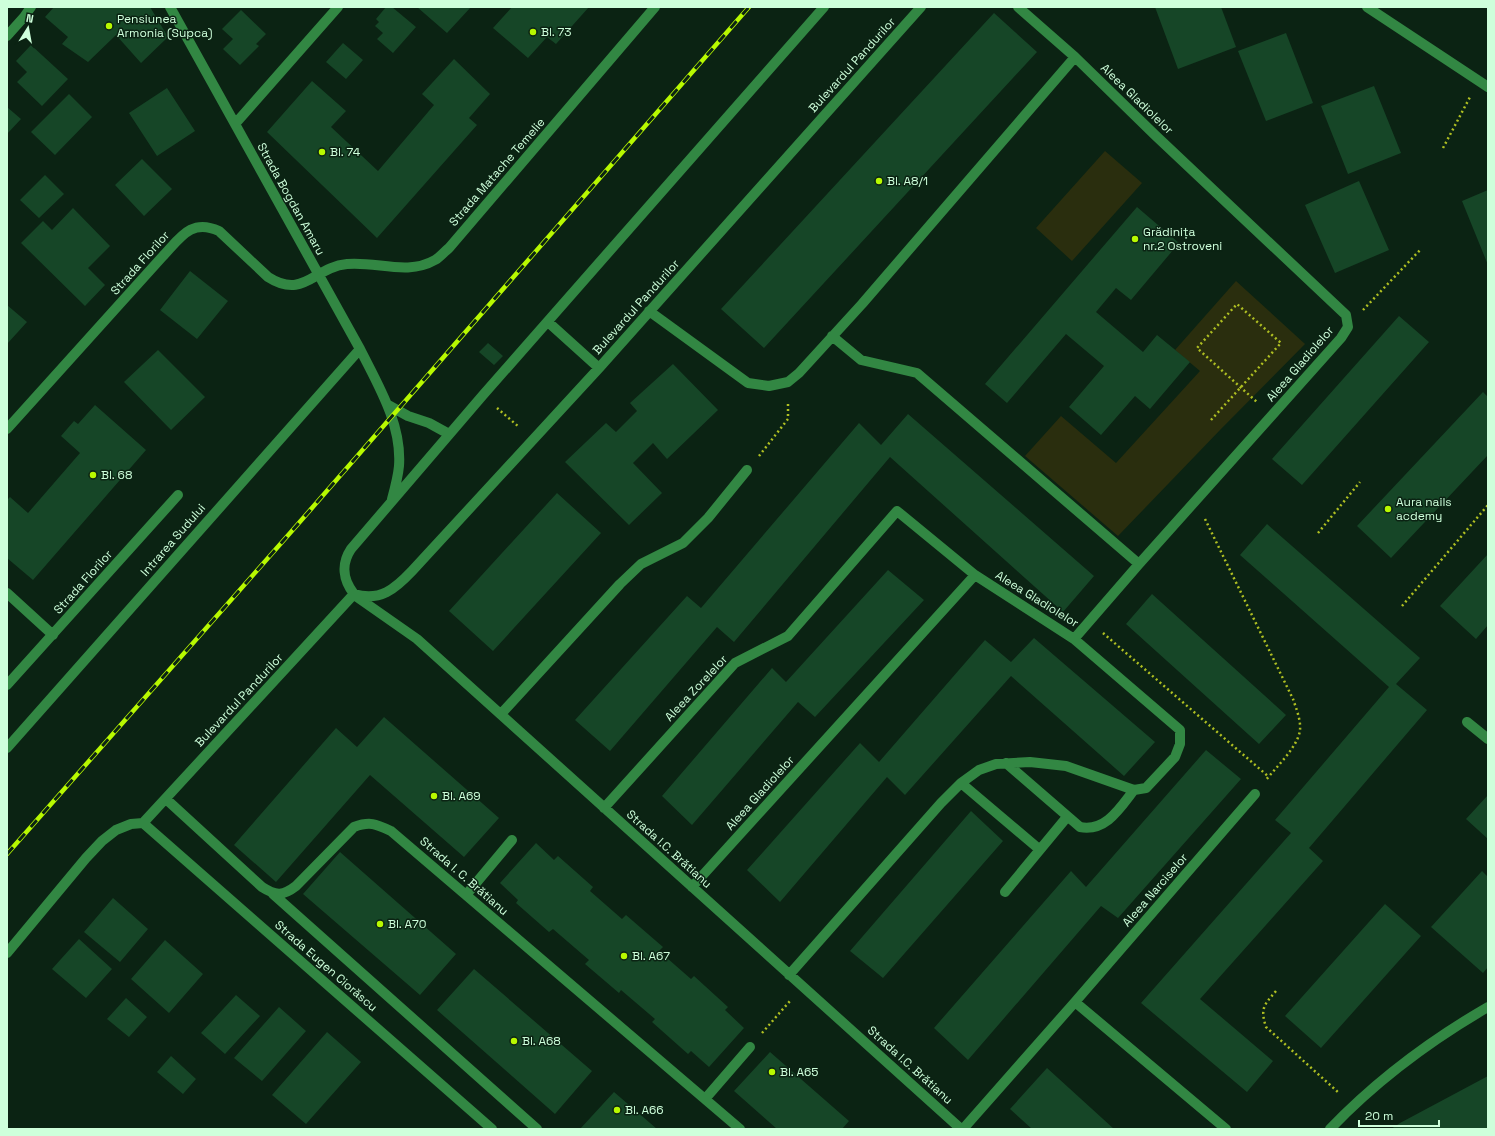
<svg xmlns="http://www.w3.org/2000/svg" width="1495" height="1136" viewBox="0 0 1495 1136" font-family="'Space Grotesk',sans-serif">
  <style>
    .green { fill: #2a2e0e }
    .building { fill: #164627 }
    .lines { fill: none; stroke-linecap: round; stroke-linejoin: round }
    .path { stroke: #afbf22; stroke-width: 2.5; stroke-dasharray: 2 3; stroke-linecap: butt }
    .minor { stroke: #328743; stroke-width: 10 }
    .rail-casing { stroke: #b8f900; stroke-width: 4.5 }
    .rail { stroke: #0b2313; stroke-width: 3; stroke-dasharray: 9; stroke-linecap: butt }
    .poi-dot { fill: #b8f900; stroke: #0b2313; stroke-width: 1.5 }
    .labels { text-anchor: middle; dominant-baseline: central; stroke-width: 3; stroke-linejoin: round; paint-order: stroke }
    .poi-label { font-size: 12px; fill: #ceffdb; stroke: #0b2313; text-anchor: start }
    .street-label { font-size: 12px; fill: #ceffdb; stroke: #0b2313 }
  </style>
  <rect width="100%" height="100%" fill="#0b2313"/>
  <path class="green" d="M1105,151L1142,183L1072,261L1036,228Z
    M1236,281L1305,344L1221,429L1118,536L1025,456L1061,416L1116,463L1200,371L1175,350Z"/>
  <path class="building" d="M54,7H150L168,37L141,63L116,35L88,62L62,44L68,37L45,17Z
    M386,7H392L416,27L393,53L377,39L383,33L375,26L379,22L376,19Z
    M417,7H471L447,33Z
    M512,7H589L556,44L547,37L528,58L493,28Z
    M1155,7H1221L1236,47L1178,69Z
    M241,10L266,34L256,44L259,46L240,65L223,49L233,39L222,29Z
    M994,13L1037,52L764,348L721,309Z
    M1286,33L1313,103L1266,121L1238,51Z
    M343,43L363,60L346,79L326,62Z
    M31,45L68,79L42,106L17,82L27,72L16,61Z
    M454,59L490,94L469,118L477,125L377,238L267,132L312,81L346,111L331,127L378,171L434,105L422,94Z
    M1374,86L1401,153L1348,174L1321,106Z
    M167,88L195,131L157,156L129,113Z
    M69,94L92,117L55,155L31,132Z
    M7,107L21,119L7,134Z
    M142,159L172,189L144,216L115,185Z
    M45,175L64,194L39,218L20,200Z
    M1359,181L1389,250L1335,273L1305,205Z
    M1488,190V265L1462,201Z
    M1137,207L1179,243L1131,300L1116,288L1096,312L1143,352L1157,335L1190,362L1150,409L1135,396L1101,435L1069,407L1104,366L1066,334L1007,403L985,384Z
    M73,208L110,246L88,268L105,285L85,306L21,243L43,221L52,230Z
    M190,271L228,301L197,339L160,310Z
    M7,305L27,322L7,344Z
    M1399,316L1429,342L1302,485L1272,459Z
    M488,343L503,356L494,365L479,352Z
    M158,350L205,397L171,430L124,382Z
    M673,364L718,410L667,459L653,443L633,463L662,493L629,525L565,462L606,423L616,432L637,411L630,403Z
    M1483,392L1488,397V455L1391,558L1357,526Z
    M95,405L146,450L33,580L7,558V500L10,497L28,513L80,453L61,436L74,421L78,424Z
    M908,414L1094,576L1063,612L890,457L734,642L717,627L610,751L575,720L687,596L701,608L859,423L881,445Z
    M557,493L601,533L493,651L449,611Z
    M1267,524L1420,658L1396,684L1427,710L1309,848L1323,861L1200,999L1273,1061L1247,1092L1141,1003L1291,833L1275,820L1389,687L1240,555Z
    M1488,554V625L1476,639L1440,606Z
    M888,570L924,600L815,717L798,702L692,825L662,796L772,668L786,682Z
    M1152,594L1286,715L1259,744L1126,624Z
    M1034,638L1155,742L1124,776L1011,676L905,795L887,777L780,902L747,870L860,743L879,762L985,640L1011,662Z
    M384,717L499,818L464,857L370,775L276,882L234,845L336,728L357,747Z
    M1206,750L1241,779L1118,918L1101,906L968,1060L934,1028L1071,871L1086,887Z
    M1488,795V839L1466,819Z
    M971,811L1003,841L883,978L850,951Z
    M536,843L554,860L558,856L593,887L590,891L622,919L626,915L663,947L659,951L691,979L694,976L728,1007L725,1010L744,1028L709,1067L691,1051L688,1054L652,1022L655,1019L621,990L619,993L585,964L589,960L553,929L549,932L516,903L518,900L500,883Z
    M340,852L456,954L420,995L303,894Z
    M1482,871L1488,877V967L1483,973L1431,927Z
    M113,898L148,929L120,962L84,932Z
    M1385,904L1421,936L1321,1048L1285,1016Z
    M79,939L112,969L86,998L52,969Z
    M165,940L203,974L169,1013L131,979Z
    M474,969L592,1071L555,1114L437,1010Z
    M236,995L260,1016L225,1054L201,1033Z
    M126,998L147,1017L129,1037L107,1019Z
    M279,1007L306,1031L262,1081L234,1058Z
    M327,1032L361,1062L306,1124L272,1095Z
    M770,1052L849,1121L842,1129H777L734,1091Z
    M171,1056L196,1079L183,1094L157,1072Z
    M1047,1068L1114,1129H1032L1010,1109Z
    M1488,1076V1129H1391L1400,1123Z
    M614,1092L657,1129H580Z"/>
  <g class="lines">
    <path class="path" d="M1443,148L1470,97
      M1363,310L1421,249
      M497,408L519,427
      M1211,420L1281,343L1237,304L1197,348L1258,403
      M759,456L788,419V401
      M1205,519L1293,699C1296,708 1301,720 1300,730C1298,747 1276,767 1266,780
      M1318,533L1360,482
      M1402,606L1488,505
      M1103,633L1269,777
      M1276,991C1264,1005 1260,1008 1266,1027L1339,1093
      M762,1033L790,1001"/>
    <path class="minor" d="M170,7L360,349C378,385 402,424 399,466C398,477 395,488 392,499
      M824,7L483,395L351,549C341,564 343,580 354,594C380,602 395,589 412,571L599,368L921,7
      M1367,7L1488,87
      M7,36L24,17L31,7
      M235,124L338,7
      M649,311L748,383L769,386L788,382L799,373L862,304L1075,57
      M548,322L599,368
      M832,336L861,360L917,373L1139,564
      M388,405L408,416L429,423L449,434
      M7,429L163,256C180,238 191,218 219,231L268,277C304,300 314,267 347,264C377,261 407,276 435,260C440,257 444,252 449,248L655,7
      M975,575L1074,639L1139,564L1341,338L1348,327L1346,315L1155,135L1075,57L1018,7
      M7,593L53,635
      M357,597L417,639L961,1129
      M7,685L178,495
      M501,714L620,584L641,564L683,543L708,518L747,470
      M1467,722L1488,739
      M7,748L360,349
      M1006,763L1080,827C1106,832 1120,808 1134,790
      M961,783L1039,849
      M166,799L262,887C276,896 283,896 296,886L354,827C370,821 376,824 391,831L740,1129
      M604,808L735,663L788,636L897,511L975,575L692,887
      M143,823L492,1129
      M143,823L354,594
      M1005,892L1067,817
      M273,894L537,1129
      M466,895L512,840
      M7,953L86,858L102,841L116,830L131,824L143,823
      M789,975L941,803L961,783L979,770L996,764L1030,762L1066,766L1134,790L1146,788L1175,757L1180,744V730L1074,639
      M1075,1002L1255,794
      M705,1099L750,1047
      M963,1129L1075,1002L1226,1129
      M1330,1129C1376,1081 1431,1040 1488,1007"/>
    <g class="rail-casing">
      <path id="rail" d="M7,854L298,524L749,7"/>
    </g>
    <use href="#rail" class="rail"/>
  </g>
  <g class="poi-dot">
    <circle cx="109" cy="26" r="4"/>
    <circle cx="533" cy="32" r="4"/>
    <circle cx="322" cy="152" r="4"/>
    <circle cx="879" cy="181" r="4"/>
    <circle cx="1135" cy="239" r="4"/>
    <circle cx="93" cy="475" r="4"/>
    <circle cx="1388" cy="509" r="4"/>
    <circle cx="434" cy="796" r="4"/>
    <circle cx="380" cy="924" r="4"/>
    <circle cx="624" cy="956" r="4"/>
    <circle cx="514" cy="1041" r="4"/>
    <circle cx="772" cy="1072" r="4"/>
    <circle cx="617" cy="1110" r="4"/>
  </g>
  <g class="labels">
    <g class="poi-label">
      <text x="117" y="19">Pensiunea<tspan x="117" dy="14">Armonia (Supca)</tspan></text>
      <text x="541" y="32">Bl. 73</text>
      <text x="330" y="152">Bl. 74</text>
      <text x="887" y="181">Bl. A8/1</text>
      <text x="1143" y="232">Grădinița<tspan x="1143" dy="14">nr.2 Ostroveni</tspan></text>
      <text x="101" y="475">Bl. 68</text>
      <text x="1396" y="502">Aura nails<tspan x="1396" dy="14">acdemy</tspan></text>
      <text x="442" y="796">Bl. A69</text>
      <text x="388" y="924">Bl. A70</text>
      <text x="632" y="956">Bl. A67</text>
      <text x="522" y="1041">Bl. A68</text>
      <text x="780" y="1072">Bl. A65</text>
      <text x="625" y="1110">Bl. A66</text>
    </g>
    <g class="street-label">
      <text transform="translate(852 65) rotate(-48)">Bulevardul Pandurilor</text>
      <text transform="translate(1137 99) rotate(44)">Aleea Gladiolelor</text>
      <text transform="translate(497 172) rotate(-49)">Strada Matache Temelie</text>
      <text transform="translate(291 199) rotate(61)">Strada Bogdan Amaru</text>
      <text transform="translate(140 263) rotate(-48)">Strada Florilor</text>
      <text transform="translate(636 307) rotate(-48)">Bulevardul Pandurilor</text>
      <text transform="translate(1300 364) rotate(-49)">Aleea Gladiolelor</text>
      <text transform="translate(173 540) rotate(-49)">Intrarea Sudului</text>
      <text transform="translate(83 582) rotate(-48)">Strada Florilor</text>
      <text transform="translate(1037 599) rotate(32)">Aleea Gladiolelor</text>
      <text transform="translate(696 688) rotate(-47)">Aleea Zorelelor</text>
      <text transform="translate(239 700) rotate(-47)">Bulevardul Pandurilor</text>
      <text transform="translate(760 793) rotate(-48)">Aleea Gladiolelor</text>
      <text transform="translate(669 849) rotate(42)">Strada I.C. Brătianu</text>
      <text transform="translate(464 876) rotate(41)">Strada I. C. Brătianu</text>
      <text transform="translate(1155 890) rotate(-49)">Aleea Narciselor</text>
      <text transform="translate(326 966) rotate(41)">Strada Eugen Ciorăscu</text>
      <text transform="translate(910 1065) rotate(42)">Strada I.C. Brătianu</text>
    </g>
  </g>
  <rect width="1495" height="1136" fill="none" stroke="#ceffdb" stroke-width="16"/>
  <g transform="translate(28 28) rotate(11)" stroke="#0b2313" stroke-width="3" paint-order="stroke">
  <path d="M0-3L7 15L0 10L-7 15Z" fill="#ceffdb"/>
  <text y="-6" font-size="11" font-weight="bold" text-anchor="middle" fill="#ceffdb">N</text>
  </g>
  <path d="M1359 1120v6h80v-6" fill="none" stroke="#ceffdb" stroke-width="2"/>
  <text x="1365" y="1120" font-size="12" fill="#ceffdb" stroke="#0b2313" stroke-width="3" paint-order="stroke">20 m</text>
</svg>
